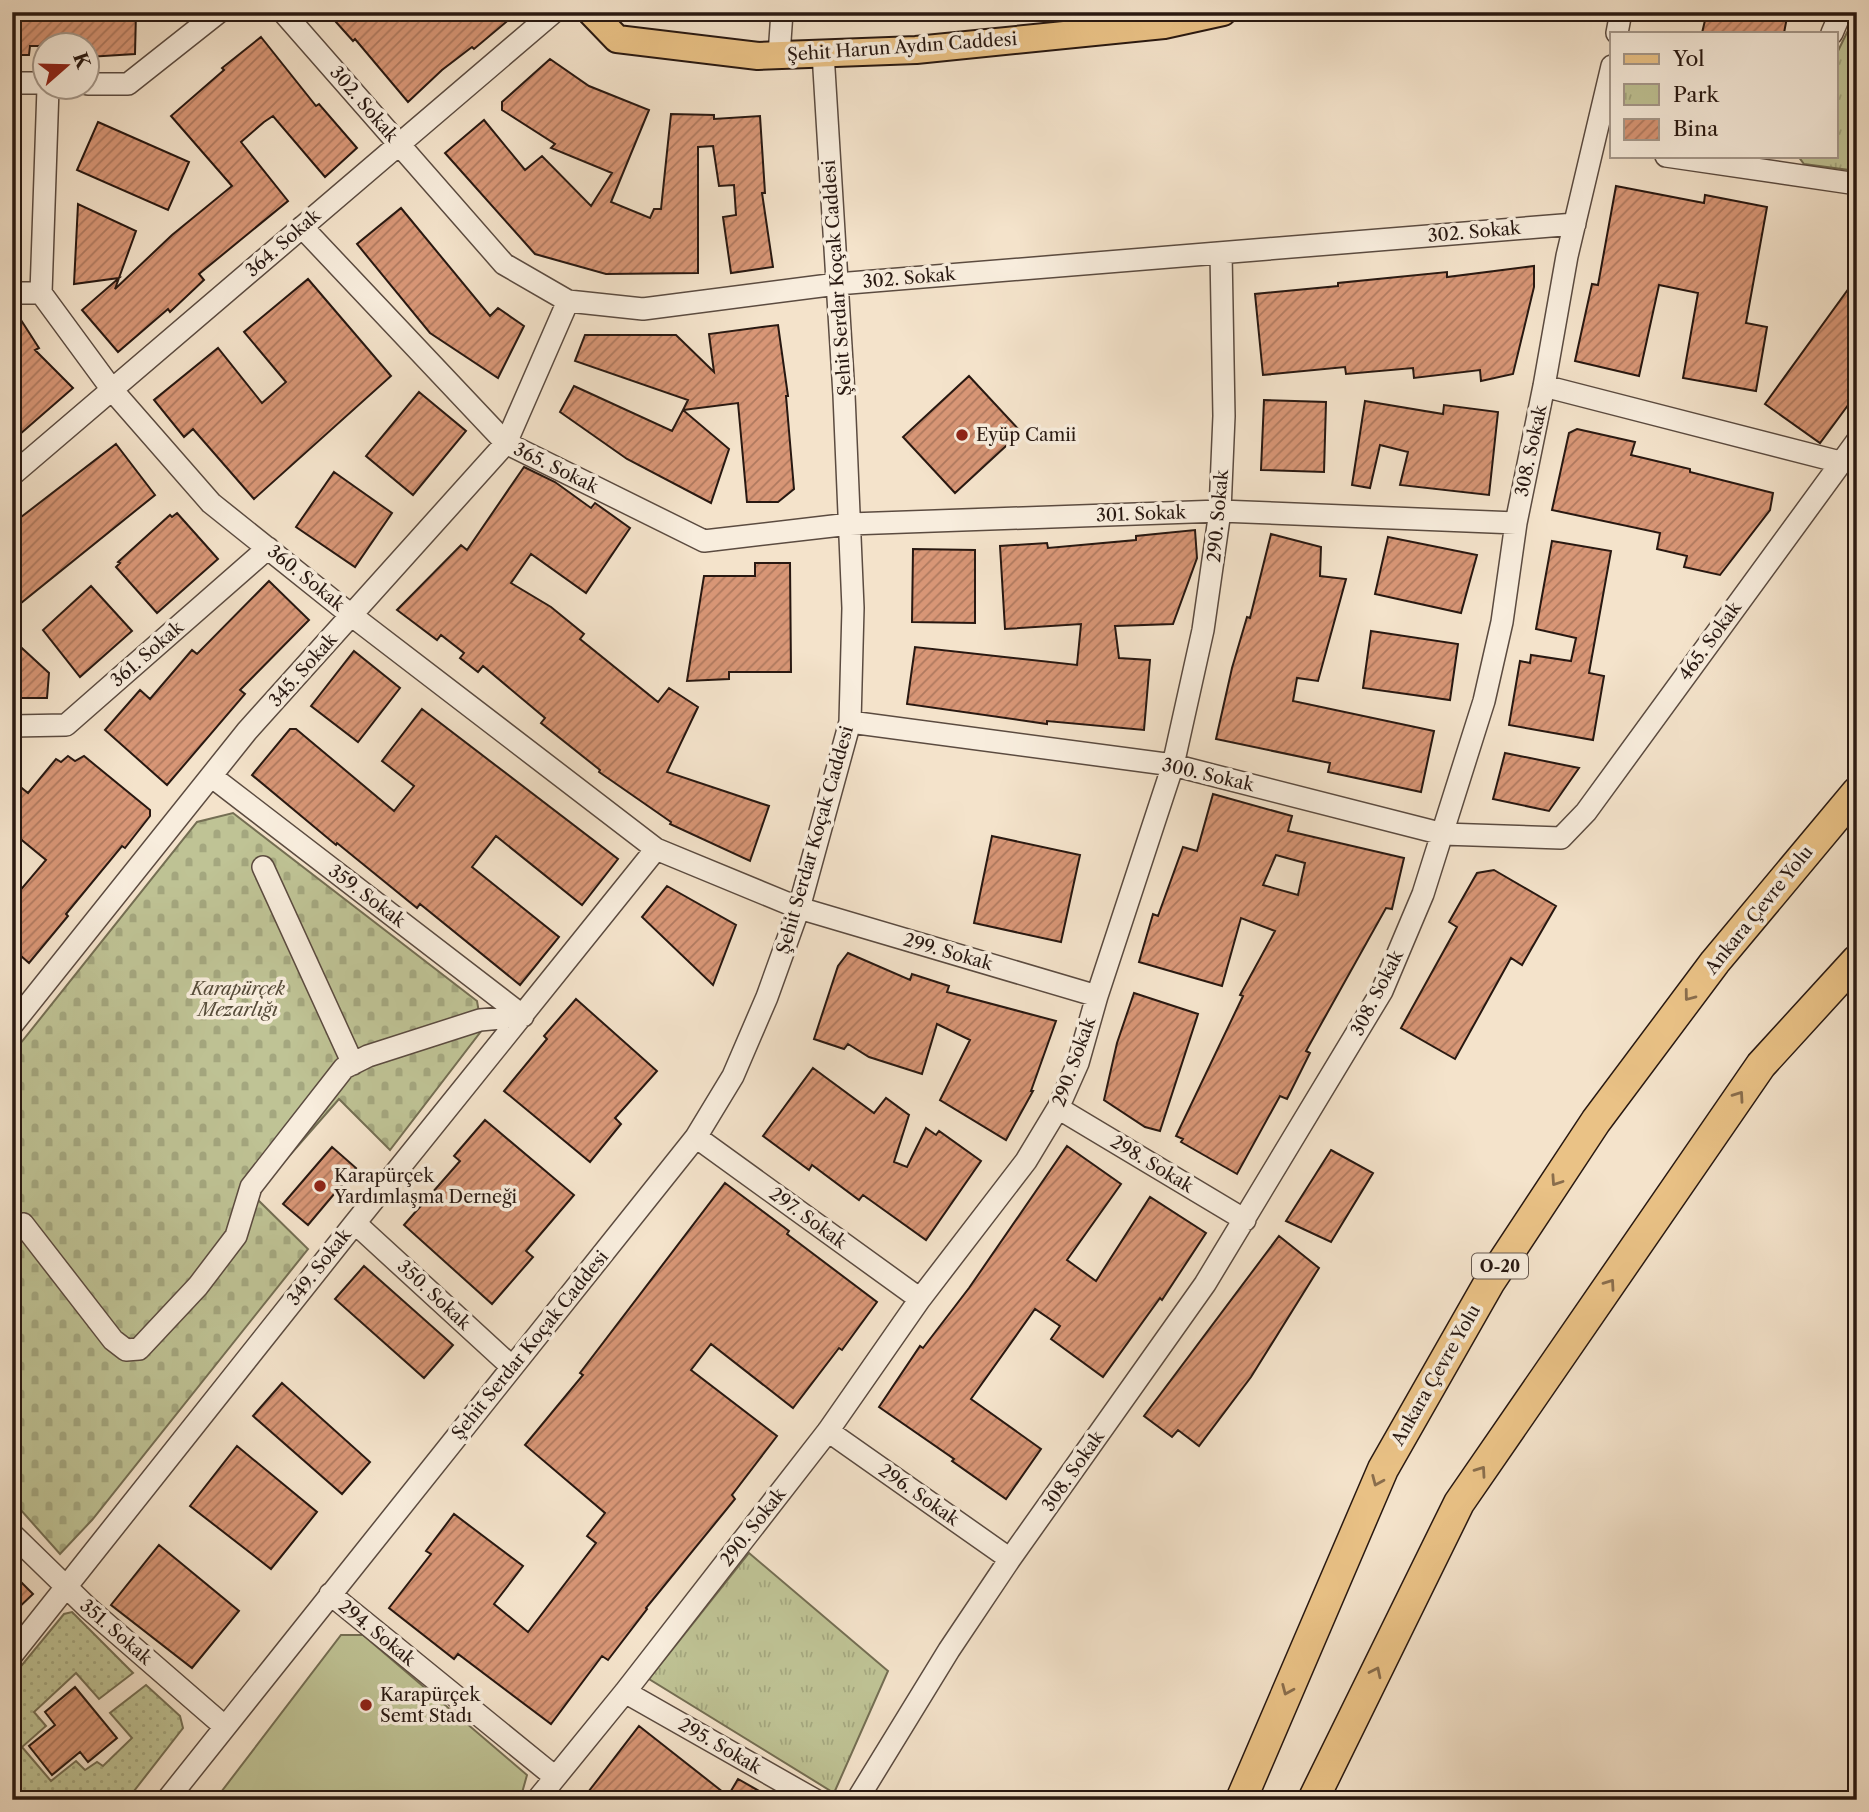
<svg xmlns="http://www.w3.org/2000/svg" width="1869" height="1812" viewBox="0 0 1869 1812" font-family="'Libre Caslon Text',serif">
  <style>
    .grass { fill: url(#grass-dots); stroke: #746e53; stroke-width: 2 }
    .cemetery { fill: url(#cemetery-stones); stroke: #746e53; stroke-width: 2 }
    .park { fill: url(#park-tufts); stroke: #746e53; stroke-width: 2 }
    .pitch { fill: #bfc395; stroke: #746e53; stroke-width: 2 }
    .building { fill: url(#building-hatch); stroke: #281811; stroke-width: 2; fill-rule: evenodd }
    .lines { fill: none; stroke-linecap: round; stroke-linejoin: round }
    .minor-casing { stroke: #5b4b40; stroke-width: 24 }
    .major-casing { stroke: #281811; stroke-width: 30 }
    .highway-casing { stroke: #281811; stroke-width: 33 }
    .minor { stroke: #f8eddd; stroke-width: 21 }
    .major { stroke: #eac286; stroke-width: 26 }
    .highway { stroke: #eac286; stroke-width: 30 }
    .oneway { stroke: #896d4c }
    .poi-dot { fill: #8f2418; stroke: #f8eddd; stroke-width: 2.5 }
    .labels { text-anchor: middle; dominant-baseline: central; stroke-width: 7; stroke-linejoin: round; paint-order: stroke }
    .shield { fill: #f8eddd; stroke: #66584e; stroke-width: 2 }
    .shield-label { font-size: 16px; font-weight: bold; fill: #281811 }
    .street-label { font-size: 18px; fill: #281811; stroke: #f8eddd }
    .poi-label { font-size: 18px; fill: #281811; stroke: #f8eddd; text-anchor: start }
    .park-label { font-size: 18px; font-style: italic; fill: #554b39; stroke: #f8eddd }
  </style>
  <defs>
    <pattern id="grass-dots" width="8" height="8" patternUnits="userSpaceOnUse" patternTransform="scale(1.75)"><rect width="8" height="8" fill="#bfc395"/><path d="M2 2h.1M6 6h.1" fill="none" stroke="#a4a77f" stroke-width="1.8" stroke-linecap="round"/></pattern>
    <pattern id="cemetery-stones" width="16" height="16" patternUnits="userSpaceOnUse" patternTransform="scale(1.75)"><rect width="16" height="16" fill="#bfc395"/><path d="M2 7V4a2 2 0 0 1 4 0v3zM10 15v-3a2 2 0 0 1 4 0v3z" fill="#a4a77f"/></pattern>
    <pattern id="park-tufts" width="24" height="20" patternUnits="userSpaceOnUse" patternTransform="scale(1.75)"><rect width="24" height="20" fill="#bfc395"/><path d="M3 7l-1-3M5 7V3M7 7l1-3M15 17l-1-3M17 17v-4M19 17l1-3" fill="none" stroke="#a4a77f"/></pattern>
    <pattern id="building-hatch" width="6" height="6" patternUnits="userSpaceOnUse" patternTransform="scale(1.75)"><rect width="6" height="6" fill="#d89676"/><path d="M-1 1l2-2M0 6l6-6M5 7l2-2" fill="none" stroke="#af795f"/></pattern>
  </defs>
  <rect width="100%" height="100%" fill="#f4e3cb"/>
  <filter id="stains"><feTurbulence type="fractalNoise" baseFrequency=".00286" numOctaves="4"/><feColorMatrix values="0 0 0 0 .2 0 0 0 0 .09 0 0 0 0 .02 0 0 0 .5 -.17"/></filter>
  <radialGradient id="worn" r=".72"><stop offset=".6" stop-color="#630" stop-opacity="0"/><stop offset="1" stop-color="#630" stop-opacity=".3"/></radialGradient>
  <path class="grass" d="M72,1612L133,1673L99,1699L76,1673L34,1712L46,1726L22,1747L51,1781L76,1761L85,1770L97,1762L103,1766L132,1738L110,1713L146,1685L180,1716L183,1728L127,1800H12V1677L64,1614Z"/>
  <path class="cemetery" d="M233,813L477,1001L482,1030L390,1150L339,1099L254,1196L308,1249L92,1520L60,1554L12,1500V1054L197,822Z"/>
  <path class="park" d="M809,12H995L814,20Z
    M1857,12V171L1804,164L1798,156H1836V55Z
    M749,1553L888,1671L834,1793L649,1679Z"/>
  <path class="pitch" d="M341,1635H363L527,1775L520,1800H215Z"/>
  <path class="building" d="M12,12H136L135,54L88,57V46H30L29,55H12Z
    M327,12H518L474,49L472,47L442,70L408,102L355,39L353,41Z
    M1707,12H1788L1784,33H1702Z
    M261,37L316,106L319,104L357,148L325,177L273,116L264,122L241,142L288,201L199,274L204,280L170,312L168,309L118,352L82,310L119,278L74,284L78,204L136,231L115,289L172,235L232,186L171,116L224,70L222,68Z
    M550,59L589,86L649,110L611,202L650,218L654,209H661L671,114L714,115V119L760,116L765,193H762L773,267L731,273L723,217L736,215L734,185L719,186L713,146L698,147V273L606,274L535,254L445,153L484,120L525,170L542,156L591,206L612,173L551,148L555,144L502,110V102Z
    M98,122L189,162L168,210L77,170Z
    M1616,186L1704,203L1705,195L1767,207L1746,323L1767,327L1756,391L1683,378L1698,293L1659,285L1639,376L1575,361L1592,284L1598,285Z
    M401,208L490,316L498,308L524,326L498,378L430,333L357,244Z
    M1534,266V287L1513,374L1481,381L1480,370L1414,378L1413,368L1346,374L1345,367L1263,375L1255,294L1338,286V283L1447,272V277Z
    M1857,277V393L1820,443L1765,404Z
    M308,279L391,376L254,499L193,429L184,437L154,400L218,348L262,403L286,382L244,332Z
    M12,306L39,348L35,350L73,388L12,441Z
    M778,325L788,396H786L794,489L778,502H747L738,403L683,410L688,400L575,361L585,335H676L714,372L709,334Z
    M969,376L1021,432L955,493L903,437Z
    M574,386L672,431L683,410L729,449L711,503L627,459L560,412Z
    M419,392L466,431L413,495L366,456Z
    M1264,400L1326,402L1324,472L1261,470Z
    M1365,401L1443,414L1444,405L1498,412L1489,495L1400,485L1408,452L1380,445L1370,488L1352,485Z
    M1577,429L1635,442L1631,455L1690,469V472L1773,493L1770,510L1720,575L1684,567L1687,556L1657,549L1660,533L1552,510L1569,433Z
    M116,444L155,495L21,603L12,592V524Z
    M524,467L555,482L591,508L595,503L630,528L586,593L531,554L511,583L551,607L584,634L580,639L658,702L669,688L698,707L667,772L769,806L750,861L670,824L671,822L599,772L600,770L541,723L545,718L483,666L478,672L460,658L464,653L441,635L437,640L397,610L461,545L467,550Z
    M334,472L392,513L355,567L296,527Z
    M177,513L218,559L157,613L116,567L120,563L118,562L170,515L172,517Z
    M1195,530L1197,558L1173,624L1115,626L1119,658L1150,660L1144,730L1047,721V724L907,704L915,647L1077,665L1081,624L1005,629L1000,546L1047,543L1048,548L1136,540V536Z
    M1271,534L1321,547L1320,576L1346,579L1318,681L1297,678L1293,701L1434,731L1421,792L1328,772L1330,763L1216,739L1232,668L1247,617L1250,618Z
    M1388,537L1477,555L1461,613L1375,594Z
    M1552,541L1611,551L1589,673L1604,676L1593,740L1509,725L1520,661L1530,663L1531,655L1571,661L1576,638L1536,629Z
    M913,549L975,550V623L912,622Z
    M755,563H790L791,672H729V679L687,681L704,576H755Z
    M269,581L309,620L240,690L245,694L167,785L105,730L140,690L150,699L192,650L197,654Z
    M91,586L132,631L80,677L43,630Z
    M1371,631L1458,644L1450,700L1363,688Z
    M12,639L49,673L47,698H12Z
    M354,651L400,688L358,742L311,706Z
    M422,709L618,859L582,905L496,836L472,867L559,937L520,985L420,904L417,908L337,843L336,845L252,775L290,729H296L394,811L414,786L382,761Z
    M1505,753L1579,768L1549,811L1493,799Z
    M68,756L75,761L84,756L150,810V816L125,848L122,846L66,914L68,916L29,963L12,948V900L46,860L12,832V780L28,793L56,759L61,762Z
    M1213,794L1292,816L1288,831L1404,858L1392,909L1386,908L1306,1051L1310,1053L1287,1099L1280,1096L1237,1174L1181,1142L1183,1139L1176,1136L1243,996L1240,995L1275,931L1241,918L1222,986L1139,962L1153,914L1158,916L1183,847L1197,851ZM1276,855L1305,863L1298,895L1263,885Z
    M992,836L1080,855L1061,942L974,923Z
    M1494,870L1556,906L1522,965L1511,958L1455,1059L1401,1028L1457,927L1449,922L1477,873Z
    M667,886L736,925L713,985L642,917Z
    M848,953L910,980L912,974L949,986L947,992L1056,1021L1031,1091H1033L1006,1140L940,1100L970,1040L937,1024L922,1074L869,1057L848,1044L844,1049L814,1039L838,966Z
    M1134,993L1198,1014L1160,1131L1145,1127L1104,1100L1117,1043Z
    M576,999L657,1071L615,1118L621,1124L590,1162L504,1091L547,1039L544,1036Z
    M813,1068L874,1113L886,1098L909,1115L894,1162L907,1167L926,1128L936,1135L939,1131L981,1161L926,1240L863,1195L859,1200L812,1165L809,1170L763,1136Z
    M485,1120L574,1195L526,1251L533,1257L492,1304L404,1225L460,1161L454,1156Z
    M1067,1146L1121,1184L1067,1260L1096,1281L1150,1197L1206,1233L1162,1300L1160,1298L1103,1377L1051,1339L1060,1326L1035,1309L971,1399L1041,1449L1006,1499L952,1461L954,1459L879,1407L920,1346L923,1348L969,1288Z
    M332,1147L356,1168L308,1225L283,1204Z
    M1331,1150L1373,1173L1331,1242L1286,1221Z
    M725,1183L789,1231L787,1234L877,1302L842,1350L839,1348L793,1408L711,1344L691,1370L777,1436L732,1495L735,1499L646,1608L647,1609L608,1660L602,1656L551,1724L458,1654L454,1659L389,1608L431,1554L426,1551L454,1514L523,1566L494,1604L528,1632L596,1543L587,1536L605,1513L525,1445L583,1375L580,1373Z
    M1279,1236L1319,1268L1251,1377L1199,1446L1178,1430L1172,1437L1144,1416Z
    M364,1266L453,1345L424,1378L335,1299Z
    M282,1383L370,1462L342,1494L253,1416Z
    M237,1446L317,1512L271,1569L190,1506Z
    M159,1545L239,1611L192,1668L111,1605Z
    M12,1573L33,1594L12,1614Z
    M75,1687L117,1738L88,1762L80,1752L52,1775L29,1746L55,1725L45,1712Z
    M639,1726L728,1796L738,1779L775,1800H582Z"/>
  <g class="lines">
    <g class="minor-casing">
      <path id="minor" d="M283,12L504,264L568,301L643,309L837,284L1575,224
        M1617,33L1621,12
        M1832,33L1841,12
        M779,55L782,12
        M12,83H46
        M88,84H128L219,12
        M48,88L41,293L113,391L211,503L351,615L656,849L799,908L1097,996
        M1666,156L1857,184
        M302,227L506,443L704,541L850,524L1220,511L1516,523
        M12,293H41
        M1544,386L1840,462
        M12,475L554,12
        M850,722L1173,765L1443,834L1561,838L1586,812L1857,441
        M12,726L66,725L268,548
        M211,776L523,1016
        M263,867L353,1064
        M12,1025L247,731L506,443L568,301
        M1058,1108L1245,1220
        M696,1137L920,1299
        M355,1223L512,1367
        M23,1224L113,1340L126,1350L139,1349L198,1286L236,1236L251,1187L344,1068L368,1056L480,1020L523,1016
        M828,1431L1010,1559
        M12,1534L88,1608L224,1726
        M330,1594L555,1777
        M12,1655L355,1223L656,849
        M625,1692L815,1800
        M167,1800L696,1137L733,1076L767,997L799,908L850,722L853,608L844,395L823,53
        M537,1800L625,1692L828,1431L920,1299L1026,1161L1058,1108L1078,1063L1097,996L1173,765L1203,630L1220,511L1224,416L1221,253
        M857,1800L949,1650L1010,1559L1205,1284L1382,991L1423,894L1484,701L1502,622L1516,523L1544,386L1567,256L1612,66"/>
    </g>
    <g class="major-casing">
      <path id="major" d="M591,12L617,39L758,56L916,50L1164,25L1223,12"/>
    </g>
    <g class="highway-casing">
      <path id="highway" d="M1241,1800L1383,1469L1489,1283L1596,1121L1715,962L1857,792
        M1313,1800L1459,1503L1761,1065L1857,960"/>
    </g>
    <use href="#minor" class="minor"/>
    <use href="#major" class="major"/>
    <use href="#highway" class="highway"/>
  </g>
  <defs><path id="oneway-chevron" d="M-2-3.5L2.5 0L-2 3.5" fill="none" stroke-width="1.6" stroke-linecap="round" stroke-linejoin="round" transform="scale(1.75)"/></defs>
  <g class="oneway">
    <use href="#oneway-chevron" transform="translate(1689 996) rotate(127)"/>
    <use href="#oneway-chevron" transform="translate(1739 1096) rotate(-55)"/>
    <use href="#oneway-chevron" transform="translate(1556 1181) rotate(124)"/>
    <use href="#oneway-chevron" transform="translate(1610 1284) rotate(-55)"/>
    <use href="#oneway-chevron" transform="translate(1481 1471) rotate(-55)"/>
    <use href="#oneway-chevron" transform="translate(1377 1481) rotate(113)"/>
    <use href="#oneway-chevron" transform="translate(1376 1672) rotate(-64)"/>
    <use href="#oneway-chevron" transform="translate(1287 1690) rotate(113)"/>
  </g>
  <g class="poi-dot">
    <circle cx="962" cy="435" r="7"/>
    <circle cx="320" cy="1186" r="7"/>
    <circle cx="366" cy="1705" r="7"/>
  </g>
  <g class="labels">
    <rect class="shield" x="1472" y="1253.5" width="56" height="25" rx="5"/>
    <g class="shield-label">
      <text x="1500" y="1266">O-20</text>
    </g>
    <g class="street-label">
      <text transform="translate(902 47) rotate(-4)">Şehit Harun Aydın Caddesi</text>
      <text transform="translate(364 104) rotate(49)">302. Sokak</text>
      <text transform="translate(1474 232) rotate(-5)">302. Sokak</text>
      <text transform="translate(283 243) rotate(-41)">364. Sokak</text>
      <text transform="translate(837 278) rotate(-94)">Şehit Serdar Koçak Caddesi</text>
      <text transform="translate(909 278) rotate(-5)">302. Sokak</text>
      <text transform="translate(1531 451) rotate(-78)">308. Sokak</text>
      <text transform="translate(556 468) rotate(26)">365. Sokak</text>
      <text transform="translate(1141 514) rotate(-2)">301. Sokak</text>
      <text transform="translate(1218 516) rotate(-85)">290. Sokak</text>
      <text transform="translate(306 578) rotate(39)">360. Sokak</text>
      <text transform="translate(1710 641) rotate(-54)">465. Sokak</text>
      <text transform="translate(147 654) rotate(-41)">361. Sokak</text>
      <text transform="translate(303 670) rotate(-48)">345. Sokak</text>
      <text transform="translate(1208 775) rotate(13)">300. Sokak</text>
      <text transform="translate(815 840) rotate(-74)">Şehit Serdar Koçak Caddesi</text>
      <text transform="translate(367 896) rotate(37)">359. Sokak</text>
      <text transform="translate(1759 910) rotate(-51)">Ankara Çevre Yolu</text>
      <text transform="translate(948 952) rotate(16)">299. Sokak</text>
      <text transform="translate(1377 993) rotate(-63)">308. Sokak</text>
      <text transform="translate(1074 1062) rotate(-70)">290. Sokak</text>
      <text transform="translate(1152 1164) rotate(31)">298. Sokak</text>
      <text transform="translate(808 1218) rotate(36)">297. Sokak</text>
      <text transform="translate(319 1267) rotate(-52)">349. Sokak</text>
      <text transform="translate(434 1295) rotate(43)">350. Sokak</text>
      <text transform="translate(530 1345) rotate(-51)">Şehit Serdar Koçak Caddesi</text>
      <text transform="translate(1436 1375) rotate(-60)">Ankara Çevre Yolu</text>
      <text transform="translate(1073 1471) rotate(-55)">308. Sokak</text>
      <text transform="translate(919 1495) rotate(35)">296. Sokak</text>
      <text transform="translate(753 1527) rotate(-52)">290. Sokak</text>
      <text transform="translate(116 1632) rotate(41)">351. Sokak</text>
      <text transform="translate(377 1633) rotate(39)">294. Sokak</text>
      <text transform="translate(720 1746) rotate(30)">295. Sokak</text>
    </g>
    <g class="poi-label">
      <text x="976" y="435">Eyüp Camii</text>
      <text x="334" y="1176">Karapürçek<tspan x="334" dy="21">Yardımlaşma Derneği</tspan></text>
      <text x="380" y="1695">Karapürçek<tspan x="380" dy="21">Semt Stadı</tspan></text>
    </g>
    <g class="park-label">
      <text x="238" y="989">Karapürçek<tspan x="238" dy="21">Mezarlığı</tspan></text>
    </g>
  </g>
  <rect width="1869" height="1812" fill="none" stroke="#f4e3cb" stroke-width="42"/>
  <rect x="14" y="14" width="1841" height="1784" fill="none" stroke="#281811" stroke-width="3.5"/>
  <rect x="21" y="21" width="1827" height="1770" fill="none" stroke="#281811" stroke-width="2"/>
  <rect x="1610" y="32" width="228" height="126" fill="#f8eddd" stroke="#a5988b" stroke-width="2"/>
  <rect x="1624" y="54" width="35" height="10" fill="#eac286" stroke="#a5988b" stroke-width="2"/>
  <text x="1673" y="66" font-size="21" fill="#281811">Yol</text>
  <rect x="1624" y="84" width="35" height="21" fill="url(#park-tufts)" stroke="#a5988b" stroke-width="2"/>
  <text x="1673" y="102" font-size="21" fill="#281811">Park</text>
  <rect x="1624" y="119" width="35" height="21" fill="url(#building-hatch)" stroke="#a5988b" stroke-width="2"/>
  <text x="1673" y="136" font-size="21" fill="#281811">Bina</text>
  <g transform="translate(66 66) rotate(70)"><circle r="33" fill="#f8eddd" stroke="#a5988b" stroke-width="2"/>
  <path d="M0-5L12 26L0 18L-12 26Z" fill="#8f2418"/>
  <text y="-10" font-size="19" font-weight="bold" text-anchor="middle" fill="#281811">K</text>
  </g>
  <rect width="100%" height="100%" filter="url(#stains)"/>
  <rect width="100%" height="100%" fill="url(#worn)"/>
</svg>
